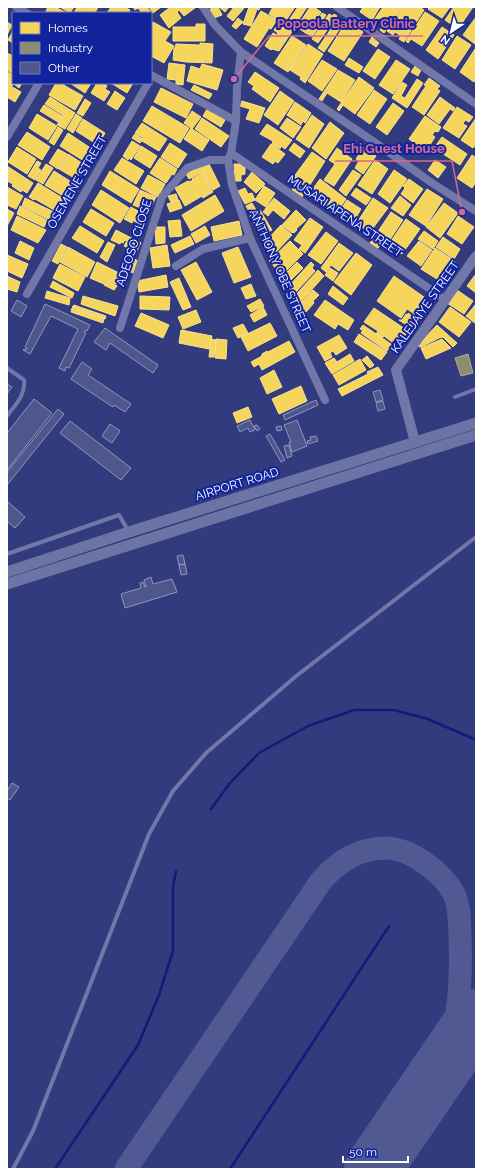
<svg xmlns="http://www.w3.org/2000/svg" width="483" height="1176" viewBox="0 0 483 1176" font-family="Raleway,sans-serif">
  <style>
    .homes { fill: #f6d55c; stroke: #f9e28d }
    .industry { fill: #8c8c6e; stroke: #aeae9a }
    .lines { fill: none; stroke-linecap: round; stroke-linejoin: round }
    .stream { stroke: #0e1c7a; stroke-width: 2.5 }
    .taxiway { stroke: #515992; stroke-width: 23 }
    .runway { stroke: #515992; stroke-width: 58 }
    .building { fill: #4e578c; stroke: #9196bc }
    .service { stroke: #7177a8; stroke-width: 4 }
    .minor { stroke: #7177a8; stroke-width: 8 }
    .tertiary { stroke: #7177a8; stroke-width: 10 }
    .secondary { stroke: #6c74a5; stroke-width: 11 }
    .labels { text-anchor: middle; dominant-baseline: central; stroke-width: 4; stroke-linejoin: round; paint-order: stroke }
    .street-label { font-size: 12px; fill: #fff; stroke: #11249e }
    .leader { fill: none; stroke: #d76994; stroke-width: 1.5 }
    .callout-dot { fill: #d76994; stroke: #11249e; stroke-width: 1.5 }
    .callout-label { font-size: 13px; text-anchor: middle; font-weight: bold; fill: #d76994; stroke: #11249e; stroke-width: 4; stroke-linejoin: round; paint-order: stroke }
  </style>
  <rect width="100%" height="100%" fill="#313b7e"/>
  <path class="homes" d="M48,7H55L67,13H49L46,11Z
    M60,7H74L70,13Z
    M77,7H98L95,13H74Z
    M111,7H124L130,10L128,13H107Z
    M133,7H147L152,14L144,12L142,13L138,8L135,10Z
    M149,7H161L153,13Z
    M169,7H195V8L184,16L179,10L177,12L181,18L169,28L160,15L168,9Z
    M216,7H218L222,15L214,18L210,9Z
    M219,7H229L225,12Z
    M234,7H245L233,21L227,16Z
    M249,7H260L259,10L257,9L251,26L243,24Z
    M273,7H284L277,19L269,14Z
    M285,7H295L285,22L278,18Z
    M298,7H307L294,27L287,23Z
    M310,7H314L321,12L307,34L297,27Z
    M363,7H380L372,20L360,12Z
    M383,7H402L384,33L380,30L385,22L379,18L374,25L372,23Z
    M403,7H419L424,10L404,42L399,39L401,36L395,32L393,35L387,31Z
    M430,7H450L442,18L428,9Z
    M454,7H473L458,29L445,20Z
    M261,11L277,20L271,29L269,28L257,47L244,39Z
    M425,12L439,21L422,46L411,39L408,43L406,41Z
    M322,13L326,15L312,37L308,34Z
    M329,14L333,16L334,14L337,16L318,43L312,39Z
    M476,17V43L475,44L463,35Z
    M238,18L243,22L236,29L232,26Z
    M337,20L343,24L324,52L318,48Z
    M280,21L293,30L279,51L272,49L271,50L265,46L273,33L277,35L278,33L274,30Z
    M347,21L363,32L344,61L328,51Z
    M7,22L12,25L7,35Z
    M153,22L171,32L165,41L174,46L164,63L151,56V27Z
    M196,24H205V41H173V27H196Z
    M442,27L454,35L438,59L426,50Z
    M13,31V43L8,40Z
    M292,36L306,45L288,72L274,63Z
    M457,36L471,45L455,69L442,60Z
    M372,37L379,43L376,47L369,42Z
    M200,43L213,44L212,63L186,62L173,60L174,48H175L176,44L200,45Z
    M308,44L323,54L305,83L300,79L301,77L290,70Z
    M378,49L390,57L375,79L363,71Z
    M475,49L476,79L474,82L460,72Z
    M7,53L13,56V74L7,70Z
    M349,58L363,67L359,73L345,65Z
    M322,60L337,69L322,91L308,81Z
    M396,60L410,69L393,94L379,85Z
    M169,63L185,65L183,85L176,84V80L167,79Z
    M417,63L421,70L418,76L411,72Z
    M202,64L223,70L217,90L187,81L191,66L200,69Z
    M338,70L355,80L341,102L327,93L322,101L319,99Z
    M7,72L13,75V83H22L19,88L14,84L12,86L7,83Z
    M255,72L279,88L270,102L252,89L254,86L248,82Z
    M359,77L374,88L355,114L343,105L339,111L337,109Z
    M429,78L440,86L437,89L440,91L424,115L412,107L426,86L424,85Z
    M417,79L423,83L407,108L392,98L402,82L407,85L401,96L405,98Z
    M56,83H60L83,96L75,110L49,95Z
    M70,83H91L85,93Z
    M97,83H103L107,86L105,89L110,92L104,101L91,93Z
    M111,83H133L127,93Z
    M7,84L21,92L15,102L7,97Z
    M194,85L212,94L209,99L191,90Z
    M161,88L193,104L186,118L154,102Z
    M374,90L387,99L370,124L357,115Z
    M115,91L125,98L117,110L107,104Z
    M280,91L294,101L278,125L264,115Z
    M50,97L75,113L65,129L57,125L63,115L45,104Z
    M440,97L455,108L453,111L450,109L439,124L427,115Z
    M85,99L91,103L83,116L77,113Z
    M242,101L265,108L259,123L246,119L250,109L240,106Z
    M295,102L311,113L305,123L303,121L301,125L287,115Z
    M393,103L404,111L387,135L376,127Z
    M44,105L62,116L58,122L40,111Z
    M152,106L189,128L180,143L143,121Z
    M457,107L473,117L469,122L465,120L463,124L467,126L459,138L443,128Z
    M207,109L225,120L221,127L203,116Z
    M192,111L201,117L192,129L209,140L202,151L184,139L191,128L184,123Z
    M37,114L57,126L48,140L29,128Z
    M76,114L82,118L73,133L67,129Z
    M312,115L324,124L309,148L296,139Z
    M425,116L441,127L438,132L435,131L432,135L435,137L426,151L409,139Z
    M202,118L229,136L221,147L195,129Z
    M287,118L301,127L293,138L280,128Z
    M476,118V144L473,148L461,140Z
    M83,119L105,133L98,145L76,131Z
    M330,122L344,133L326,159L312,148Z
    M142,123L167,139L159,151L142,141L144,138L135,133Z
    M267,124L292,140L285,149L281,146L280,149L272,144L273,141L260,134Z
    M58,127L63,130L54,145L49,142Z
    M27,132L50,147L42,160L18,145Z
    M68,133L92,149L84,161L60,146Z
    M135,134L143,139L140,143L132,138Z
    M442,137L467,154L460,165L434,148Z
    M132,141L140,146L131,160L129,158L128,160L123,156Z
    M170,143L187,154L178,168L161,157Z
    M294,143L305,151L300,158L289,150Z
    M271,144L285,154L278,163L275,161L273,164L262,157Z
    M141,146L157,156L150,168L134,158Z
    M17,147L36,159L27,174L8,162Z
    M364,147L376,156L363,174L355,168L359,161L356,159Z
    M337,148L352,159L334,186L324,180L335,164L329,160Z
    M58,149L67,154L58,169L49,163Z
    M312,152L325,161L308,188L293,178Z
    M68,154L85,165L76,179L59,169Z
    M472,155L476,158V182L472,188L457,178Z
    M122,158L144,171L136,184L114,170Z
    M160,158L177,169L174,175L172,174L166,183L150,173Z
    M375,160L388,169L372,194L358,185Z
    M435,160L446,167L438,178L428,170Z
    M37,161L41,163L38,168L41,170L35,180L28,176Z
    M208,162L220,186L213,190L203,172L189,179L186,174Z
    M46,164L53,168L43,184L36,180Z
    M234,164H245V174L241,175V181H235Z
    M7,166L33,183L27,193L22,190L21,192L12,186L13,184L7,181Z
    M353,170L361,175L346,196L339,190Z
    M394,170L407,179L390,203L378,194Z
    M54,171L73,183L65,197L45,185Z
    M110,171L139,189L131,203L102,185Z
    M252,172L265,184L256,193L244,182Z
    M203,173L213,192L203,198L202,196L185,206L175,188L188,181L189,182L193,180L192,179Z
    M148,175L165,184L158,197L141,188Z
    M320,179L346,199L336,213L310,193Z
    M409,179L423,189L413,203L401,194L405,188L403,186Z
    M38,183L64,199L56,211L35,199L34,200L29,197Z
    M296,184L306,191L302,197L292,190Z
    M264,186L275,193L266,207L255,200Z
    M7,187L23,196L16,209L7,205Z
    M245,188L248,194L252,193L255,200L245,204L238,191Z
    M356,188L371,198L366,205L351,195Z
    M427,189L443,199L426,226L409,215Z
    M101,190L129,208L120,223L92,205Z
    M140,190L156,197L147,215L141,212L143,209L133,205Z
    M176,194L178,200L171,202L168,196Z
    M215,195L224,211L191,231L182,215Z
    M400,196L411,205L403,216L391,208Z
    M25,198L54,212L50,220L22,206Z
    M274,198L290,211L284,219L273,210L268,216L263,212Z
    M373,198L388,208L370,232L356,224Z
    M179,200L182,208L170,212L167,204Z
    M347,200L361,209L354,221L339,212Z
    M252,203L256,210L250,213L246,206Z
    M444,203L458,213L440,238L426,227Z
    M20,206L47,220L44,227L17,214Z
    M131,207L138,211L132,223L124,219Z
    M7,209L14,213L7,226Z
    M91,209L114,223L106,236L83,222Z
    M260,210L272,230L264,234L260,228L258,229L250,216Z
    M296,210L306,220L296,229L297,230L294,233L293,232L292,233L282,225Z
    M391,212L403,220L387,244L375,236Z
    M17,216L46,230L38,243L11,230Z
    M458,216L474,227L462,244L447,234Z
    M136,217L144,221L142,225L134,221Z
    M310,218L323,227L305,253L299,249L302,245L294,240Z
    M406,219L420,229L402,254L389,244Z
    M180,220L182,236L170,237L168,221Z
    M239,221L242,235L214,241L211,227Z
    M281,225L292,235L275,253L264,243Z
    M80,226L104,241L97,253L72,238Z
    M205,226L210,235L196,243L191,234Z
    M155,227H165V243L156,244Z
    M116,230L141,243L136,252L124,246L127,241L125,240L123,243L121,242L120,244L111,240Z
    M424,231L438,241L433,249L418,239Z
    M326,232L338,241L321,264L308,255Z
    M190,236L194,244L175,253L171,245Z
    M443,237L460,249L454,259L436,247Z
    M373,239L381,245L377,249L369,244Z
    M20,241L34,248L29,260L15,253Z
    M290,241L303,254L282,275L269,261Z
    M419,241L432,250L421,266L407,256Z
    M108,242L115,245L107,262L100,257Z
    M339,243L353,253L339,271L331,265L326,272L321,268Z
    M61,244L67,247L58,264L52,261Z
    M167,245L170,266L153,268L150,248Z
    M68,247L95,262L87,277L60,262Z
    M238,247L251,277L234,283L222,253Z
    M435,248L455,261L450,268L448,267L446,270L447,271L440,281L421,269Z
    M356,253L372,265L351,295L334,282Z
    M7,255L28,264L22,278L7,271Z
    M131,257L138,261L133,273L129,271L133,262L130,260Z
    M97,262L121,274L116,284L106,279L104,284L90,278Z
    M196,262L212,292L197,300L181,270Z
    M297,262L303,268L288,283L282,277Z
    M311,262L314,265L312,268L315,271L295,293L288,287Z
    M60,264L85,277L78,291L53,278Z
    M330,268L338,273L333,281L325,275Z
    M318,270L324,276L299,304L293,298Z
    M166,275L168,287L139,292L137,281Z
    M475,275H476V293L467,286Z
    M7,276L20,282L17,292L7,289Z
    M394,276L424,297L413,313L407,309L401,318L377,301Z
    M179,278L191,307L183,310L170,282Z
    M107,280L117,286L114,290L104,285Z
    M53,281L74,293L72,298L50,287Z
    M251,284L256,296L246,299L241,288Z
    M333,286L348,298L343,305L328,294Z
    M313,290L319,295L313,301L314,303L306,312L299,305Z
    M457,290L473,301L464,314L447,303Z
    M47,291L70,298L69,305L45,298Z
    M83,296L118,306L115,316L81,304Z
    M140,296L170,297L169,310L140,309Z
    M260,299L264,306L251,312L247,306Z
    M325,300L354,320L348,330L338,324L335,329L314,315Z
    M423,300L428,303L411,328L399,320H402L406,314L408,315V313L412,316Z
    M476,304V324L466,316Z
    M74,305L106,316L105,319L72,307Z
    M263,307L267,315L254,322L250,315Z
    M450,307L471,322L459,337L439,322Z
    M72,308L104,319L103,323L71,312Z
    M374,308L408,331L400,343L394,339L392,342L384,336L382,338L376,334L378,331L364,322Z
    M196,310L201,322L183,329L178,317Z
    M141,313L169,325L163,338L135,326Z
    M270,323L277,336L248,351L241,337Z
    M243,324L248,333L238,338L233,328Z
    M363,325L391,344L387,351L361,333L363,330L360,329Z
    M437,325L457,343L453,347L443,337L439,338L421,347L417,346Z
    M181,330L212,336L209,349L179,343Z
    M359,334L387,352L381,360L354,342Z
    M339,335L347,348L336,355L333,351L330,353L332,357L325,361L317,347Z
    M211,339L216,340L214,357H209Z
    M216,339L227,340L226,359L215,358Z
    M442,339L451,348L426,359L421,348Z
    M289,341L295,352L262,370L259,364L254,367L251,362L262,356V354L267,351L268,352Z
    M350,354L354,361L332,374L325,363L334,358L337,362Z
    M367,356L374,365L370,368L362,360Z
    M360,359L366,370L339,385L333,375Z
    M378,367L383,375L342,396L338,389L368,374L367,372Z
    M274,370L282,387L267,394L260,378Z
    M301,386L307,401L279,414L272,399Z
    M248,407L252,417L237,423L233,413Z"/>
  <path class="industry" d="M468,354L473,373L461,376L455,358Z"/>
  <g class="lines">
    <path class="stream" d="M211,809L230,783L259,753L308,726L354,710H394L428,719L476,740
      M55,1169L138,1045L159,995L173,951V887L176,871
      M230,1169L389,926"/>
    <path class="taxiway" d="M442,1067L476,1045
      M126,1169L321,881C339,860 361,847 389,848C402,849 415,856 425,863C437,871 447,881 454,894C460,906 459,920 460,933C461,966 461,1000 453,1032C450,1044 446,1056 442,1067"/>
    <path class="runway" d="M373,1169L476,1018"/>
  </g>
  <path class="building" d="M17,300L27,306L21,317L11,311Z
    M45,304L90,325L87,331L86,330L84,332L86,333L69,368L66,367L65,371L59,368L78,329L51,316L30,354L23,350L24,349L26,350L27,348L25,347Z
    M105,328L158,365L153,373L110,343L106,350L94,342Z
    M82,362L92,369L88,375L131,404L125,412L114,405L113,407L71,379Z
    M7,384L12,387L7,394Z
    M380,390L383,400L376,402L373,392Z
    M34,399L52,413L7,470V433Z
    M316,400L318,405L285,420L283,415Z
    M383,401L385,409L378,411L376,403Z
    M58,409L64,414L7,485V472Z
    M250,420L255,430L250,432L248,428L240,432L237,426Z
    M297,420L307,446L292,452L289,442H291L284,425Z
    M70,421L131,468L121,480L60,433Z
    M110,424L120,431L112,443L102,436Z
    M257,425L260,429L257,431L254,426Z
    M281,426L282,430L277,431L276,427Z
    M270,434L285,460L281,462L266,436Z
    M316,436L318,441L308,444L307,441L311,440L310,437Z
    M289,445L292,456L287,458L284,446Z
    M7,501L25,517L15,528L7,521Z
    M183,555L185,564L179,565L177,556Z
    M185,564L187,574L181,575L179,565Z
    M151,577L153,584L172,579L177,592L125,608L121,594L141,588L140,583L143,582L145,587H146L144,580Z
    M12,783L19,787L10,800L7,798V791Z"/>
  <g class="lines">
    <path class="service" d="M7,368L24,380C26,395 15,405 7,416
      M455,397L476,389
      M7,554L119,515L129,532
      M13,1169L33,1131L149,834L173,791L206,753L295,677L476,537"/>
    <path class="minor" d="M16,7L27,13
      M203,7L215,25L241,52L370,139L432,183L476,211
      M337,7L476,104
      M241,52L237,87L236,121L231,153L228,160L232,185L250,238L325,400
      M151,75L236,121
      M7,137L39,83
      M231,153L446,300
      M176,266L203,249L250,238
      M27,294L148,83
      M120,328L162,197L187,168L210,160H228"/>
    <path class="tertiary" d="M415,442L396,370L476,256"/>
    <path class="secondary" d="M7,572L129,532L476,423
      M7,584L476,435"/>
  </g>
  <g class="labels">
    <g class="street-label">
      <text transform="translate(77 182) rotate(-60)">OSEMENE STREET</text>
      <text transform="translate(345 216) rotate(34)">MUSARI APENA STREET</text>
      <text transform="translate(134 243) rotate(-72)">ADEOSO CLOSE</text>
      <text transform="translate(280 271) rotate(66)">ANTHONY OBE STREET</text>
      <text transform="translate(425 307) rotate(-55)">KALEJAIYE STREET</text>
      <text transform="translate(237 484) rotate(-17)">AIRPORT ROAD</text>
    </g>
  </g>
  <path class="leader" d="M234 79L269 36H423M462 212L452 161H335"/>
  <g class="callout-dot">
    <circle cx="234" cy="79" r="4"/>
    <circle cx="462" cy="212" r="4"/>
  </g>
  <g class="callout-label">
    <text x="346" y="28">Popoola Battery Clinic</text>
    <text x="394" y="153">Ehi Guest House</text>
  </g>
  <rect width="483" height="1176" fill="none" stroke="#ffffff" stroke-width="16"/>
  <rect x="12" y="12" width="140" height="72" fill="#11249e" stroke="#707cc5"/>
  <rect x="20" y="22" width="20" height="12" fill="#f6d55c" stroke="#707cc5"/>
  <text x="48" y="32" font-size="12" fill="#ffffff">Homes</text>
  <rect x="20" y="42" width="20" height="12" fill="#8c8c6e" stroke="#707cc5"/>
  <text x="48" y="52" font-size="12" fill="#ffffff">Industry</text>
  <rect x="20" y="62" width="20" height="12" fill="#4e578c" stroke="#707cc5"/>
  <text x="48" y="72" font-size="12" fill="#ffffff">Other</text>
  <g transform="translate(451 32) rotate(215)" stroke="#11249e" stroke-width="3" paint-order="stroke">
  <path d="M0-3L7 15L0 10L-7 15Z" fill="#ffffff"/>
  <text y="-6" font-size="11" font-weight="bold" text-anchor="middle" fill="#ffffff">N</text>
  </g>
  <path d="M343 1156v6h65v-6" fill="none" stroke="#ffffff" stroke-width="2"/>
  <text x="349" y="1156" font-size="12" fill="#ffffff" stroke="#11249e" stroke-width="3" paint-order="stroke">50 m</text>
</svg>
